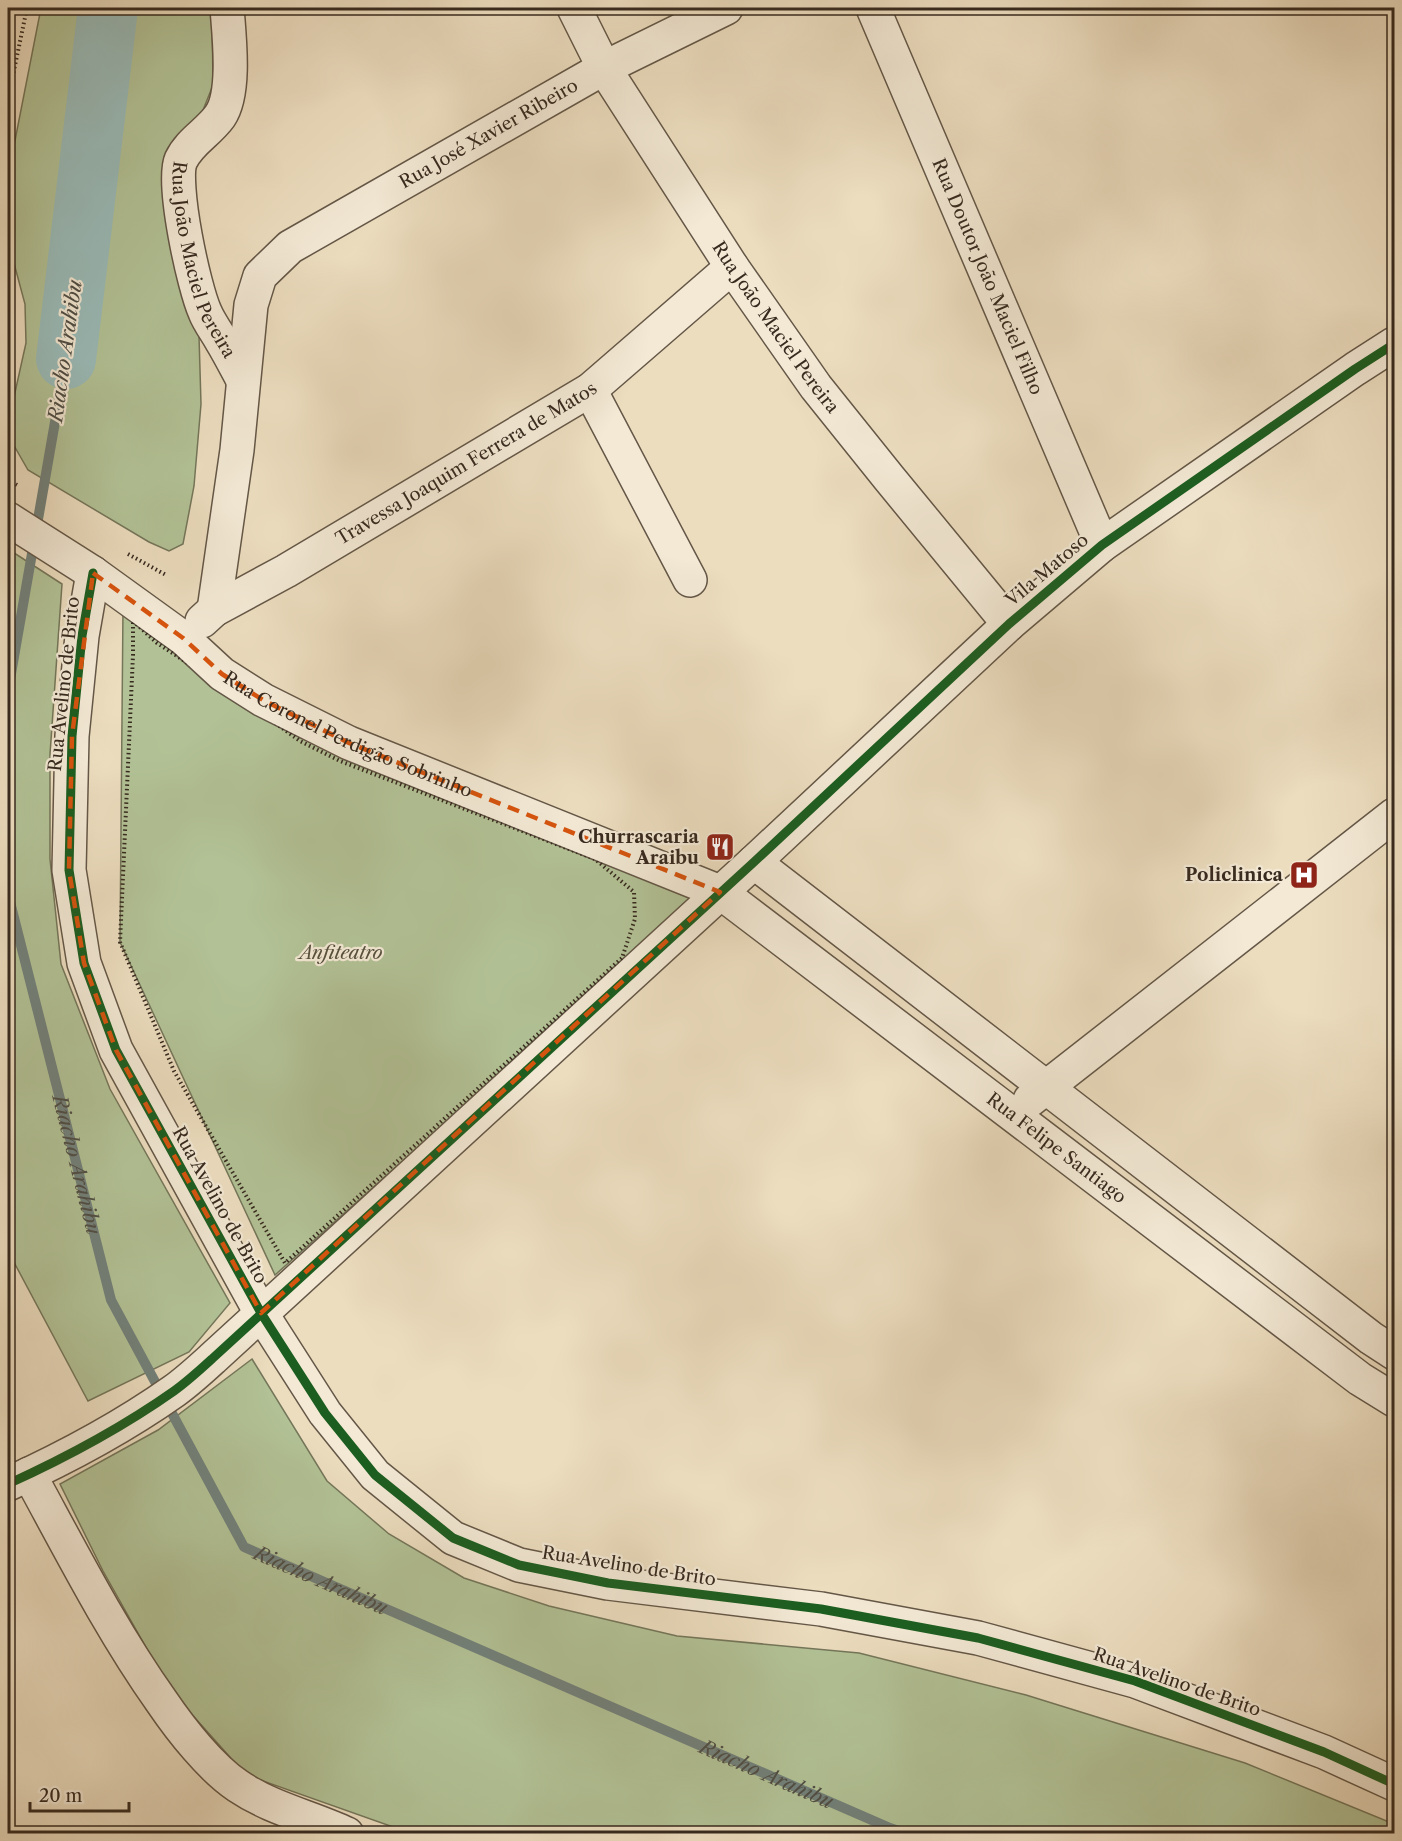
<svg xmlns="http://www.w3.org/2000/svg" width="1402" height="1841" viewBox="0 0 1402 1841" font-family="'Libre Caslon Text',serif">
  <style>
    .green { fill: #b2c296; stroke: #74765a; stroke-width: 1.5 }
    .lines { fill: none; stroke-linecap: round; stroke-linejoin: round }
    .stream { stroke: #72817b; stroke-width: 10 }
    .river { stroke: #9abbb8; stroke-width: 60 }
    .minor-casing { stroke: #645747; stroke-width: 36 }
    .path { stroke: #372a1f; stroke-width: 4; stroke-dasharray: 1.5 3; stroke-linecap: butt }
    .minor { stroke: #f3e9d5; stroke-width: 33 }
    .cycleway-casing { stroke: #f3e9d5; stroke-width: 13 }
    .cycleway { stroke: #1b5e20; stroke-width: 9 }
    .marked { fill: none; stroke: #d6540e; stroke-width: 4.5; stroke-dasharray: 12 8; stroke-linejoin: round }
    .labels { text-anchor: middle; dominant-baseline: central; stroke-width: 4.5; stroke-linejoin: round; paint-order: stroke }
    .street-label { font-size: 18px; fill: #372a1f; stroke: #f3e9d5 }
    .poi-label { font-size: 18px; font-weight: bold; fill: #372a1f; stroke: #f3e9d5; text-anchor: end }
    .park-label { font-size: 18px; font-style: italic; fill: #56503d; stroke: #f3e9d5 }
    .water-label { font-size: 20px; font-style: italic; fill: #504e45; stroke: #f3e9d5 }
  </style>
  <rect width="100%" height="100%" fill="#ecddbf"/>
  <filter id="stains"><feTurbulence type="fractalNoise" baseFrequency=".00333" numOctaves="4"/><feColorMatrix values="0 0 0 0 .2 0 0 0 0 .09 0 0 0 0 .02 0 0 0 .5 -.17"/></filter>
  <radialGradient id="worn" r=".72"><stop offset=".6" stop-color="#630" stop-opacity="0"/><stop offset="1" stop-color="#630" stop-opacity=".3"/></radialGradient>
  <path class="green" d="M41,8H212L213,85L198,123L184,270L199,336L201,404L194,486L183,544L169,551L149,542L28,470L8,435V424L26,343L25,304L8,241V176Z
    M8,549L62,584L50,754V859L61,964L110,1089L230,1303L189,1352L88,1401L8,1251Z
    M123,608L237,695L701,895L275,1275L120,942Z
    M252,1359L327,1481L389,1534L464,1578L549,1606L677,1636L859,1653L1026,1695L1245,1763L1394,1824V1833H410L246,1775L170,1690L103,1571L60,1484L158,1430Z"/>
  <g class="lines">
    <g class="stream">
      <path d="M8,691L66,359"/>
      <path id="s1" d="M8,894L111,1300L244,1547L890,1828L907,1834"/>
    </g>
    <path class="river" d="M66,359L108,8"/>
    <g class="minor-casing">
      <g id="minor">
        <path id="s2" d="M227,8C229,35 236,93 220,116C208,133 190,141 181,160C171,182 194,288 205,312C209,322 216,331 221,340C229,353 236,367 243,380"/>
        <path id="s3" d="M574,8L604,68L732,267L816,387L889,478L1009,624"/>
        <path id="s4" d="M873,8L1102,545"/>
        <path d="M590,390L690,580"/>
        <path id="s5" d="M8,519L93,573L183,638L222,674L263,700L349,743L720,892L1360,1379L1394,1400"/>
        <path d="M93,573L82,636L72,736L69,870L84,963L116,1050L261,1313L325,1413L375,1475L453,1538L519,1565L608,1583L821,1609L978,1638L1135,1681L1324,1752L1394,1784"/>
        <path id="s6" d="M214,610L237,450L251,305L260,276L290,247L604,68L726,8"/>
        <path id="s7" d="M202,621L214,610L286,571L590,390L732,267"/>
        <path d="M754,862L1371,1338L1394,1353"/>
        <path d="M1030,1100L1394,815"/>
        <path d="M29,1474C71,1551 111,1630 162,1702C181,1730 211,1768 238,1786C272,1809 311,1817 347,1834"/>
        <path d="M8,1484C65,1458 123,1427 174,1391C188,1381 201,1369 213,1358L754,862L1009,624L1102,545L1355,369L1394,344"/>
      </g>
    </g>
    <path class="path" d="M8,99L27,8
      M8,346L11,364L8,374
      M8,480L17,485
      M128,554L166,575
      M133,621L157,643L237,695L300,741L340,761L595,859L634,892L635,919L622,958L285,1263L174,1071L120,942L133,655Z"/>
    <use href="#minor" class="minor"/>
    <g class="cycleway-casing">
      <path id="cycleway" d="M93,573L82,636L72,736L69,870L84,963L116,1050L261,1313L325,1413L375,1475L453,1538L519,1565L608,1583L821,1609L978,1638L1135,1681L1324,1752L1394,1784
        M8,1484C65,1458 123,1427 174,1391C188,1381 201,1369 213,1358L754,862L1009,624L1102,545L1355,369L1394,344"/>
    </g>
    <use href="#cycleway" class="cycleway"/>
  </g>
  <path class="marked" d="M93,573L183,638L222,674L263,700L349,743L720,892L261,1313L116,1050L84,963L69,870L72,736Z"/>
  <defs>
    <g id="restaurant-square" transform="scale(1.5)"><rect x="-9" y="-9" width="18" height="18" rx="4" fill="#8f2418" stroke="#f3e9d5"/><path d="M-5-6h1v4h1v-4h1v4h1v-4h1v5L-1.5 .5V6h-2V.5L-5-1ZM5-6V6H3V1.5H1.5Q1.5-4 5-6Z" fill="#fff"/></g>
    <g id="hospital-square" transform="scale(1.5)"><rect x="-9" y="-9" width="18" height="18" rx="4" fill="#8f2418" stroke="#f3e9d5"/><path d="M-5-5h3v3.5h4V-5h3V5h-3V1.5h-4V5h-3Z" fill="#fff"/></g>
  </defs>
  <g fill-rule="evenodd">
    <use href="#restaurant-square" x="720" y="847"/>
    <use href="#hospital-square" x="1304" y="875"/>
  </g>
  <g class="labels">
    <g class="street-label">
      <text stroke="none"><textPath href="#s6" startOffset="608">Rua José Xavier Ribeiro</textPath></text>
      <text stroke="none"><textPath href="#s2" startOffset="273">Rua João Maciel Pereira</textPath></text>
      <text stroke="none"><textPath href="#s4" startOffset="292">Rua Doutor João Maciel Filho</textPath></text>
      <text stroke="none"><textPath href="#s3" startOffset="378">Rua João Maciel Pereira</textPath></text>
      <text stroke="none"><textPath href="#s7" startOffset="308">Travessa Joaquim Ferrera de Matos</textPath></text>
      <text transform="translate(1047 570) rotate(-40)">Vila Matoso</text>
      <text transform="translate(64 684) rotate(-84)">Rua Avelino de Brito</text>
      <text stroke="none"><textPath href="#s5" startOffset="405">Rua Coronel Perdigão Sobrinho</textPath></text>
      <text stroke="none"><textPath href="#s5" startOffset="1232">Rua Felipe Santiago</textPath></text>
      <text transform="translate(220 1205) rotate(61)">Rua Avelino de Brito</text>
      <text transform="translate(629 1566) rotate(9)">Rua Avelino de Brito</text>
      <text transform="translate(1177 1682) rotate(19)">Rua Avelino de Brito</text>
    </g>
    <g class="poi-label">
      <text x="699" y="837">Churrascaria<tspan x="699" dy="21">Araibu</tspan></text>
      <text x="1283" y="875">Policlinica</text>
    </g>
    <g class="park-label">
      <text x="341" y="953">Anfiteatro</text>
    </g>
    <g class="water-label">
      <text transform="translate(65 351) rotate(-82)">Riacho Arahibu</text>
      <text stroke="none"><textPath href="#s1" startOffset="279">Riacho Arahibu</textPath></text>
      <text stroke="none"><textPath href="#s1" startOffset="783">Riacho Arahibu</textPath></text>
      <text stroke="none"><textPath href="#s1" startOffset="1269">Riacho Arahibu</textPath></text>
    </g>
  </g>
  <rect width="1402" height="1841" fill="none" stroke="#ecddbf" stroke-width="30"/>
  <rect x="9" y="9" width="1384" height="1823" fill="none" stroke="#372a1f" stroke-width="3"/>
  <rect x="15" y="15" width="1372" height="1811" fill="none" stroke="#372a1f" stroke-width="1.5"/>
  <path d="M30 1802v9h99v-9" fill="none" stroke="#372a1f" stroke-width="3"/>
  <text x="39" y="1802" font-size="18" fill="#372a1f" stroke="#f3e9d5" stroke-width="4.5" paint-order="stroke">20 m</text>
  <rect width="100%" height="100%" filter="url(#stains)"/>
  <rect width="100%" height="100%" fill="url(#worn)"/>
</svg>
